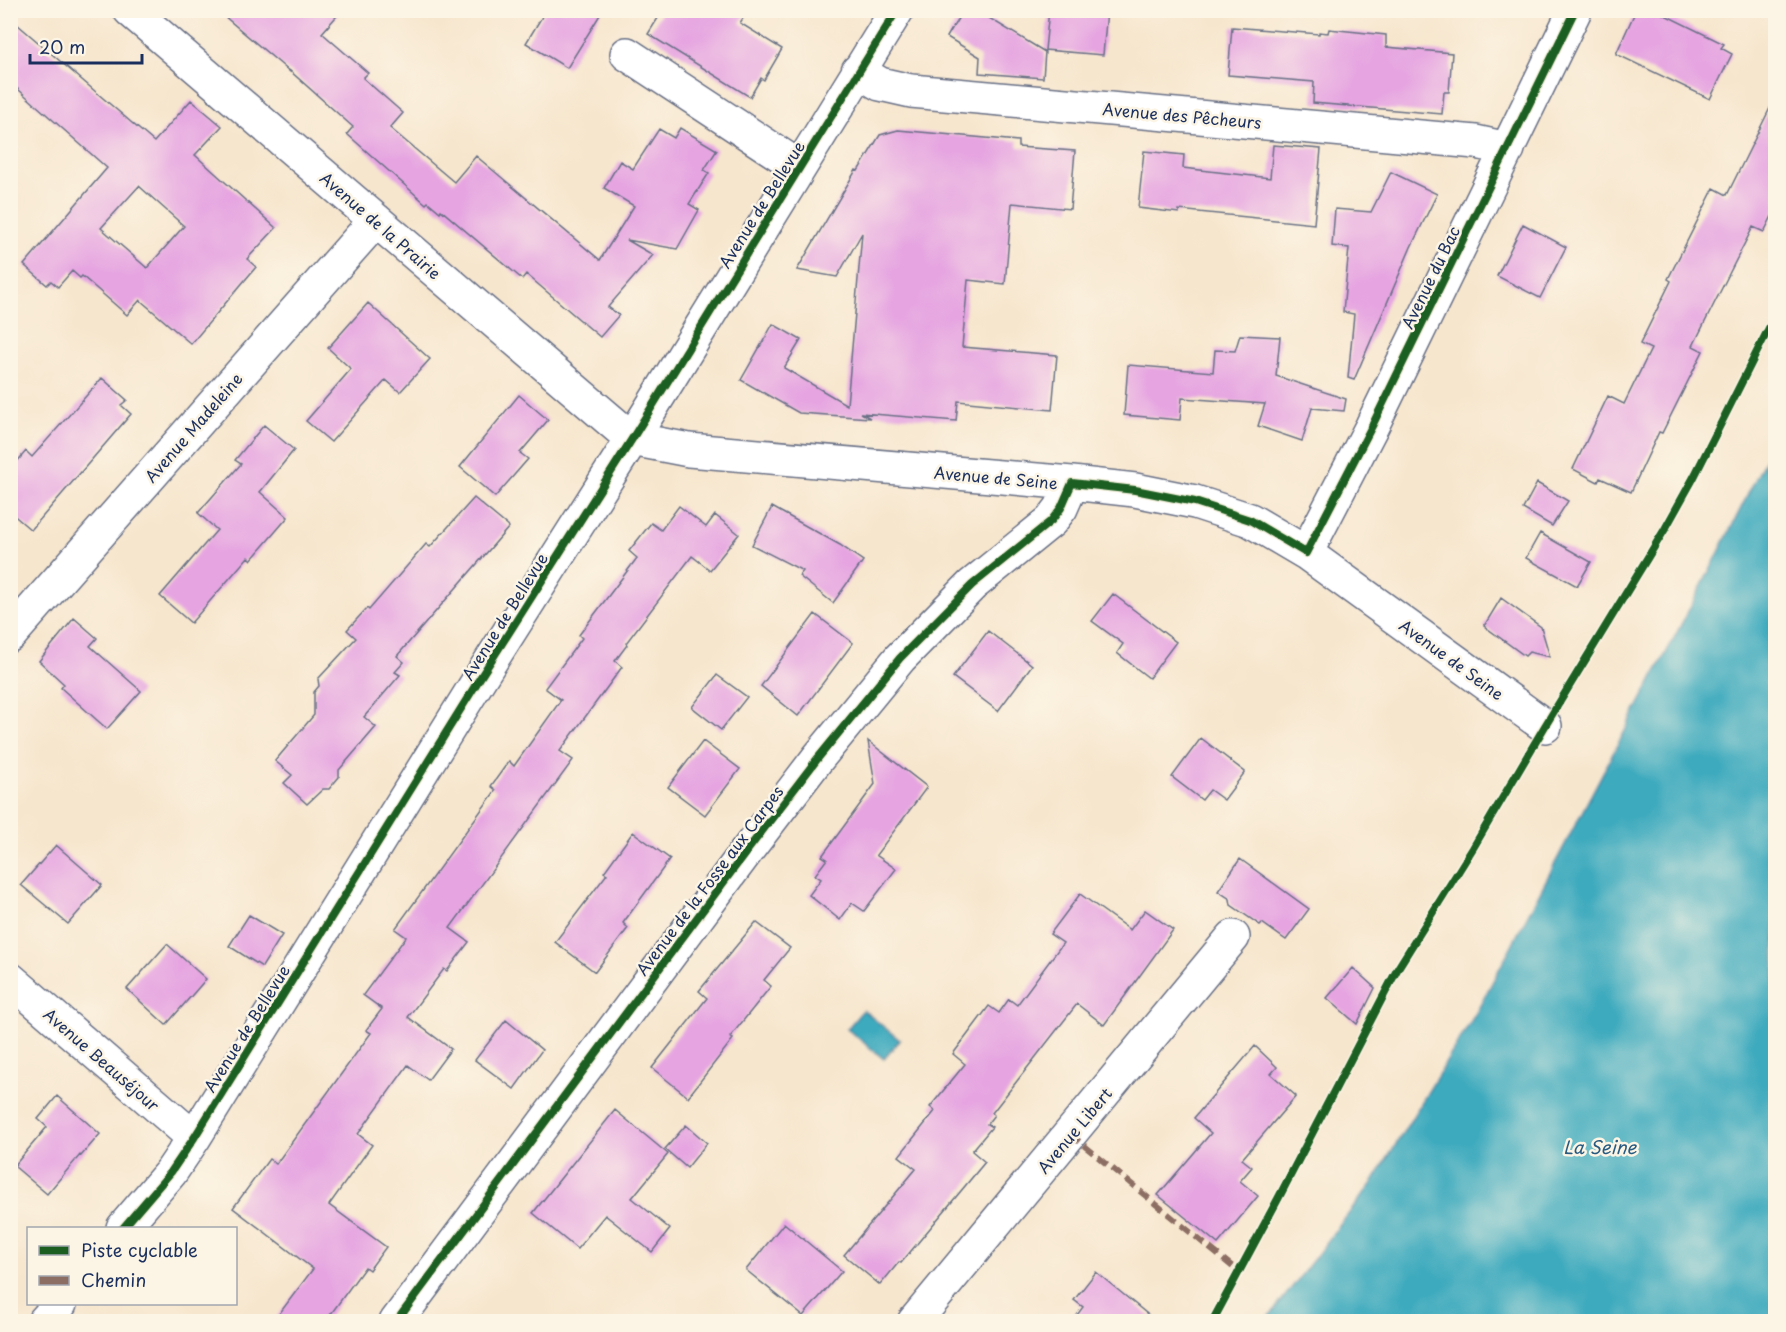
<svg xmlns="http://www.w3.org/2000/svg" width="1786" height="1332" viewBox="0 0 1786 1332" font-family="'Playpen Sans',sans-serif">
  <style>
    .water { fill: #3eaabe; stroke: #2c6c8e; stroke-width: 1.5 }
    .building { fill: #e6a5e1; fill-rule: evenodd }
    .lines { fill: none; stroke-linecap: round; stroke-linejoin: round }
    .minor-casing { stroke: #686f85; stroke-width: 36 }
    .minor { stroke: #fff; stroke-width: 33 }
    .quiet { stroke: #8d6e63; stroke-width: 6; stroke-dasharray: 12 6; stroke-linecap: butt }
    .cycleway-casing { stroke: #fcf5e5; stroke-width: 11 }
    .cycleway { stroke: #1b5e20; stroke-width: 8 }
    .labels { text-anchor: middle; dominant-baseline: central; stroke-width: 5; stroke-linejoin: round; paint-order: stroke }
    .street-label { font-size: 16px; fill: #1b2f5e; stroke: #fcf5e5 }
    .water-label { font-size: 18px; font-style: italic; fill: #275a80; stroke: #fcf5e5 }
  </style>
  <rect width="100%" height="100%" fill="#fcf5e5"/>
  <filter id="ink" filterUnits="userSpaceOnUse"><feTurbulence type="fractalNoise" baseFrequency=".0167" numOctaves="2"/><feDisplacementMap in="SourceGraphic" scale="12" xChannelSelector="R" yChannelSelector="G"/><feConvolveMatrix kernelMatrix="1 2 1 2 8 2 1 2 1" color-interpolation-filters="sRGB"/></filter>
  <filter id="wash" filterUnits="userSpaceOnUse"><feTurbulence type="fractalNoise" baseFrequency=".008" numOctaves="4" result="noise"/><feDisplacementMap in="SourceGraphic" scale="24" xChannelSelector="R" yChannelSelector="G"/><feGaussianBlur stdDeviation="1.35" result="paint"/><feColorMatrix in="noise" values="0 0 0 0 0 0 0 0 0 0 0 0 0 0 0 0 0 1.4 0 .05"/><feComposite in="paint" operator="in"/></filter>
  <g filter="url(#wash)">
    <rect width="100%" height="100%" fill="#f7e6ce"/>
    <path class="water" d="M1775,440V1321H1266L1373,1182L1476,1013L1713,564Z
      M863,1010L900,1040L884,1059L847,1029Z"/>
    <g id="blocks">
      <path class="building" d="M217,10H342L322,33L368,73L363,78L403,113L390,128L454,182L476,156L600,260L634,206L604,188L620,161L633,169L659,129L674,138L680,128L717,150L704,170L709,173L689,204L699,210L677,249L627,240L653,255L608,307L619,315L600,337L526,274L522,279L441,210L440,212L428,202L426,204L347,134L353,127L290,71V72Z
        M546,10H603L567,68L526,43Z
        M663,10H748L740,23L782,49L764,80L761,78L750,97L648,34Z
        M963,10H976L1045,52L1043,78L979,73L980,57L947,37Z
        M1049,10H1107L1103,55L1045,50Z
        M1636,10H1655L1724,44L1721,48L1732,54L1710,99L1616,54Z
        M10,18L154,142L191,100L222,126L195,155L276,228L247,259L256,267L191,344L140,300L127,315L82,276L80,278L72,271L58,287L51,281L47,285L24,265L107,168L10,82ZM139,186L184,226L147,268L101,228Z
        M1232,27L1319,34V32L1328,33L1329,29L1386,35V47L1452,53L1449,92H1444L1442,114L1313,103L1314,82L1228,75Z
        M1776,96V208L1764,232L1753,227L1730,272L1693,346L1703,351L1662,433L1659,432L1631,492L1600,478L1598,482L1573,469L1608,396L1624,404L1651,349L1640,344L1671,281L1668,279L1714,188L1727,195Z
        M898,130L1018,141V147L1075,151L1070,209L1012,203L1005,284L968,280L962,347L1057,355L1052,410L958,401L956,421L861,413L870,418L799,413L741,380L773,324L801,340L784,368L847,405L862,233L837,277L797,270L856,170L858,171L880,135Z
        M1273,145L1321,149L1314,224L1179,210V213L1138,208L1144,151L1184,155L1183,168L1270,178Z
        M1391,172L1437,194L1411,247L1354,380L1348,378L1354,314L1343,312L1349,248L1332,246L1335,209L1371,212Z
        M1523,224L1566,247L1540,298L1497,276Z
        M368,303L430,359L400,392L386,380L331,442L306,421L351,369L328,348Z
        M1240,335L1280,337L1276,376L1346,399L1344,411L1312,408L1302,441L1258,426L1265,404L1182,398L1180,420L1124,415L1128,365L1213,372L1215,350L1235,351Z
        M102,378L127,400L121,405L131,414L31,530L10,512V470L26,451L32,457Z
        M519,395L548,420L520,453L528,459L495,497L460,467Z
        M264,425L294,450L260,492L288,517L251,560L248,557L191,623L160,596L217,530L198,513L241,464L235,460Z
        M1537,483L1568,501L1552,526L1523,509Z
        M474,498L509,527L397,656L404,662L395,672L400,675L364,717L376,727L339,770V777L329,789H323L307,804L284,783L292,775L275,761L314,715V692L319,686L318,679L356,638L347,630L367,608L369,610L426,544L430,547Z
        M679,506L706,527L715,515L739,534L710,570L692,556L626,643L627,645L615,661L622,667L560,751L573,760L450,928L469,942L447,971L444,969L408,1017L451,1049L428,1080L408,1065L358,1134L372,1145L329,1205L386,1247L369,1270L365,1267L325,1322H273L313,1269L233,1208L269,1159L276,1164L371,1033L366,1030L382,1009L363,995L406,937L395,929L496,790L491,786L509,761L514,766L561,700L545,688L582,638L579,635L637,558L629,551L651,523L661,530Z
        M772,507L840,545L863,561L833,603L799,576L803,571L752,545Z
        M1540,533L1591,562L1577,586L1526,558Z
        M1113,594L1176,642L1149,678L1117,653L1123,644L1092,621Z
        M1501,598L1541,627L1550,657L1529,652L1525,656L1484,626Z
        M815,614L853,643L798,716L761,686Z
        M74,618L97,638L90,646L141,691L107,729L61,688L64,684L39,661Z
        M988,631L1032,665L998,711L953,677Z
        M717,675L747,697L721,730L692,707Z
        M1201,738L1245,772L1224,800L1210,790L1202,800L1172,777Z
        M703,741L740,769L705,815L668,787Z
        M868,741L927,787L876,855L896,869L864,911L852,903L840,920L809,895L821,879L815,875L827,859L822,856L875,784Z
        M633,832L670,859L623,923L628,928L595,972L555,942L607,874L604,872Z
        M56,845L102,885L68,924L21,885Z
        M1240,859L1309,909L1286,940L1262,923L1260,925L1231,905L1230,899L1218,891Z
        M1080,894L1130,930L1145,910L1173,930L1104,1025L1077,1004L992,1113L994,1115L987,1124L992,1127L972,1151L985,1162L901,1263L899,1262L880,1285L844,1255L916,1169L899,1156L935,1111L930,1107L965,1064L953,1054L989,1006L999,1013L1009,999L1017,1005L1063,943L1050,934Z
        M249,915L282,935L262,967L229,946Z
        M756,922L790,948L764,980L771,986L730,1037L733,1039L688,1097L652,1068L707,998L699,991Z
        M167,944L206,979L166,1025L127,989Z
        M1353,968L1375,988L1357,1024L1327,998Z
        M506,1020L542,1050L514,1089L475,1060Z
        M1255,1046L1277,1067L1271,1074L1296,1096L1242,1159L1252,1167L1240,1181L1258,1196L1218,1244L1158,1195L1211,1133L1194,1118Z
        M57,1096L100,1134L81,1156L80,1155L47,1194L14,1166L47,1127L38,1119Z
        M615,1110L668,1154L632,1198L670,1229L652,1252L605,1215L577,1249L533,1213Z
        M686,1125L707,1143L687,1168L665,1149Z
        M784,1223L842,1271L803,1316L746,1270Z
        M1096,1272L1157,1322H1072L1083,1307L1074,1300Z"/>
    </g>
  </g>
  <g filter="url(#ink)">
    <use href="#blocks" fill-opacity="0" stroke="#686f85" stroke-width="1.5"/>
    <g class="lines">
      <g class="minor-casing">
        <path id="minor" d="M130,10L632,439L689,450L1072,483L1135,490L1195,502L1250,520L1306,553L1545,726
          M627,54L799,167
          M858,71L880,84L911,91L1476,142L1508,149
          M1306,553L1372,426L1575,10
          M10,635L376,220
          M10,979L194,1138
          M123,1228L171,1172L194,1138L480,678L632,439L897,10
          M44,1322L60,1304
          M396,1322L746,852L818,758L900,658L972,585L1051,521L1061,508L1072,483
          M914,1322L1233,937"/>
      </g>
      <use href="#minor" class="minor"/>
      <path class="quiet" d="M1070,1134L1239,1272"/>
      <g class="cycleway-casing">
        <path id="cycleway" d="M123,1228L171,1172L194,1138L480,678L632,439L897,10
          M396,1322L746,852L818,758L900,658L972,585L1051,521L1061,508L1072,483L1135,490L1195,502L1250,520L1306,553L1372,426L1575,10
          M1212,1322L1278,1199L1398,968L1473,848L1545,726L1665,529L1694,477L1776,314"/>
      </g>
      <use href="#cycleway" class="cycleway"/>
    </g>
  </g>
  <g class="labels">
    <g class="street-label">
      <text transform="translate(1182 115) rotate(5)">Avenue des Pêcheurs</text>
      <text transform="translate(761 204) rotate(-58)">Avenue de Bellevue</text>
      <text transform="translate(381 225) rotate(41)">Avenue de la Prairie</text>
      <text transform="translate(1430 277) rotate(-64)">Avenue du Bac</text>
      <text transform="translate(193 427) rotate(-49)">Avenue Madeleine</text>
      <text transform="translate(996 477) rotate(5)">Avenue de Seine</text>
      <text transform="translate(504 616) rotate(-58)">Avenue de Bellevue</text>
      <text transform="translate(1452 659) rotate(36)">Avenue de Seine</text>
      <text transform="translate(709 880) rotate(-53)">Avenue de la Fosse aux Carpes</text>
      <text transform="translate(246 1028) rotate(-58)">Avenue de Bellevue</text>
      <text transform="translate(102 1059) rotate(41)">Avenue Beauséjour</text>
      <text transform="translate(1074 1130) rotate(-50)">Avenue Libert</text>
    </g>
    <g class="water-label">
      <text x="1600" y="1146">La Seine</text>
    </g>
  </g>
  <rect width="1786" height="1332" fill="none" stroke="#fcf5e5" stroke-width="36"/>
  <rect x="27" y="1227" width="210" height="78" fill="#fcf5e5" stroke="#a2a6af" stroke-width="1.5"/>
  <rect x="39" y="1246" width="30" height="9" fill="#1b5e20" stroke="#a2a6af" stroke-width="1.5"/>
  <text x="81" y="1257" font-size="18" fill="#1b2f5e">Piste cyclable</text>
  <rect x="39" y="1276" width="30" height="9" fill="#8d6e63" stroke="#a2a6af" stroke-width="1.5"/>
  <text x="81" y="1287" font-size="18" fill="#1b2f5e">Chemin</text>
  <path d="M30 54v9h112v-9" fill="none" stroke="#1b2f5e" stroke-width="3"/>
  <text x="39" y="54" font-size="18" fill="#1b2f5e" stroke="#fcf5e5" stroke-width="4.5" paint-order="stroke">20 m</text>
</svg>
